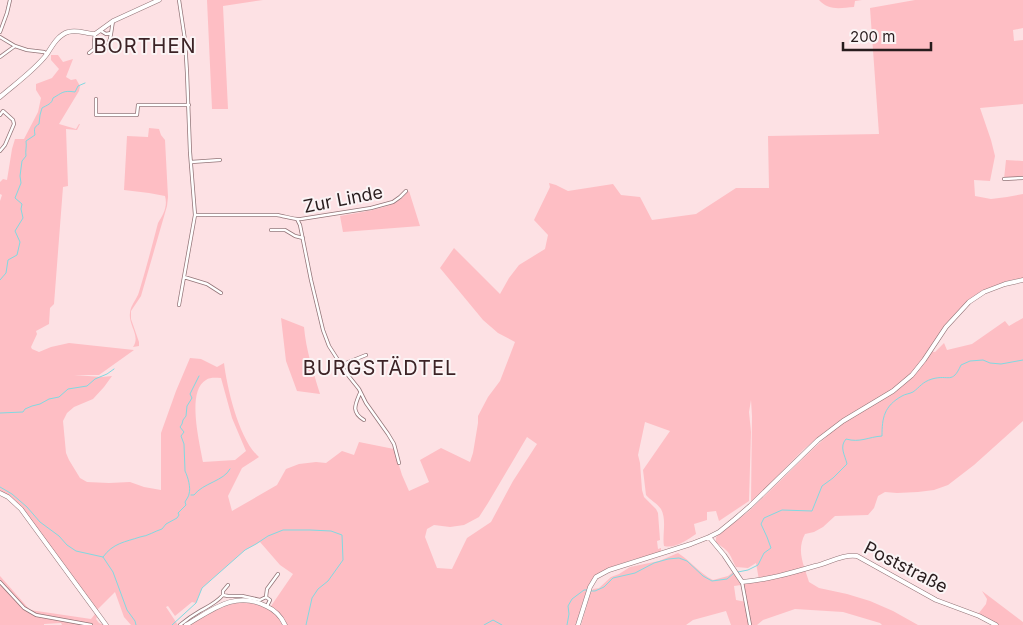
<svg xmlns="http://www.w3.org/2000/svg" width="1023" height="625" viewBox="0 0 1023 625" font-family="Inter,sans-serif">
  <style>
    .green { fill: #febec4; fill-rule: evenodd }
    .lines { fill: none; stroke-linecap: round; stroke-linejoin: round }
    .stream { stroke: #81d9e1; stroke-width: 1 }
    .street-casing { stroke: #937578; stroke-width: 4 }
    .secondary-casing { stroke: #937578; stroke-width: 5 }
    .street { stroke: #fff; stroke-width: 2.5 }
    .secondary { stroke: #fff; stroke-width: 4 }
    .labels { text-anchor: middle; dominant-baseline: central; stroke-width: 4; stroke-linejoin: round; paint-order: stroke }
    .street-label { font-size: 18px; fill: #281c1d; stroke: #fbf4f5 }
    .quarter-label { font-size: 20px; letter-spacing: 1px; fill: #3c2326; stroke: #fbf4f5 }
  </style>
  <rect width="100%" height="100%" fill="#fde1e4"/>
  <path class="green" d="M207,0H263L223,6L228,109H212Z
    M819,0H862L855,1L854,7C840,8 829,11 819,0Z
    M915,0H1023V28L1013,30L1014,41L1023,40V104L980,108L991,140L995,156L990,181L974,180L975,196L991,199L1007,197L1023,194V279C1014,278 1005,282 997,285C963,298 947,321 929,351L935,352L944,343L947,350L972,344L1005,321L1009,326L1023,318V421L974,465L948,485L934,490L918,492L897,493L885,492L878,496L874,508L868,515L835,516L823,527L814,532L805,534C796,551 804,565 809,582L819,588L847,594L870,601L893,611L918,625H882L880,623L843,612L795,609L763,620L757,625H731L726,611L693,620L686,625H581L590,595L593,589L599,588L611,577L619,574L630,567L659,561L678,553C692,562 699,573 713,580L728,576L733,572L741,585L734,586L736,600L746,602L742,582L759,580L756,563L748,568L736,567C733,562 731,555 727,551C723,547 719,545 716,542V537L749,511L814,448L834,430L815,440L803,450L751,503L752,416L751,400L749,412L751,432L749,501L719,521L716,511L707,512V520L694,524L696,534C687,540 675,549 664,546C662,535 667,520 661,509C657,503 650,500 646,495L643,470L670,431L645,422L638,455L640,463L642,490L644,497L656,509L658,513L660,540L657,541L658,549L661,548V552C644,557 601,566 592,580C584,593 581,610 576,625H190C208,615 229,600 250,603C257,604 263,607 269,609L293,574L280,565L260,542L245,550L202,588L196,603L192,602L175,616L168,606L166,607L178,625H131L124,617L115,592L97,610L8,496L0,491V201L2,195L0,194V182L3,179L7,180L12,149L15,139H24L38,112L41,98L36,90V84L52,78L59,69L51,60V55H58L63,62L73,59L66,77L71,80L76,79L80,86L79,91L59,124L76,129L79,124H80L77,130L66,129L68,186L63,187L54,304L50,308L49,324L36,331L37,334L31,347L32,349L39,352L51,347L69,343L134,350L99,375H74L102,377L112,376L104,387L93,399L74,407L67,413L63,421L66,453L69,460L80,478L87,482L109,483L130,482L144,487L161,490V433L176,391L190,358L201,359L217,367L224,363C227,388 239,440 259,457L242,468L228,496L232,511L277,485L286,469L299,464L316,462L326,463L342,451L354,455L359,442L394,449L402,475L409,491L429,482L420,460L441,448L470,462L473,453L478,423V416L488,397L500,381L515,342L498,333L483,320L440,268L454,248L500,294L509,278L519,265L545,249L548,235L534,220L550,187L549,183L556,185L568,191L613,184L621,195L640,197L652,220L696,214L736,188H769L768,136L879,134L870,8ZM221,378L232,418L246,451L235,460L203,462C200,444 186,391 206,380C210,377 216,378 221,378ZM527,437L537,444L513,481L491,522L467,538L452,569L437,568L425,537L427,529L434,525L450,527L464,525L479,517L488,503Z
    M149,128L159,129L161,135L165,140L168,197L167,206L141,296L131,311V319L139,342V346L133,347C141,336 128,325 130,313C130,306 137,299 139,292C146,269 152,246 158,223C163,215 168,207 165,196L149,193L124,190L127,136L148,137Z
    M1006,160L1023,161V177L1004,179Z
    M409,191L420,226L343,232L340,216C355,213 389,209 401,199C404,197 406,193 409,191Z
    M281,318L304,327C306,350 313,371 320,394L297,391L286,361Z
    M0,576L30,610L91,619L95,614L97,617L96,619L99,623L104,625H62L61,623L44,624V625H0Z
    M982,591L1023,622V625H996L967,612L979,613L986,604L987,599Z"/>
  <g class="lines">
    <path class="stream" d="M0,280L6,273L8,260L17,255L20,242L15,231L23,218L21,209L22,204L15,198L21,183L20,176L22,161L26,156C25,151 27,147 26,141L35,135C34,129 34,127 39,124L40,115L42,108C47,105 52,104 53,98C62,93 63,90 75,92L78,86L85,83
      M0,413L23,412L25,409L32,406L40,404L49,399L59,397L68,389L87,386L95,379L107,374L114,369
      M0,487L12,494L27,507L40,522L59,536L67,545L76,551L103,557L113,572L127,610L135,621L136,625
      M191,495H194C203,483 224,481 230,469
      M103,557C113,543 125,542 140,537C148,536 155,531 162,529L166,524L177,518L179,515L178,513L186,505L185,502C186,500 189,496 189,494C191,488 188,477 185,471L184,444L181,436L184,432L180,427L182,424L183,420L186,416L187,406L192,398L190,394L199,376
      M738,572L748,570L758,565L764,553L771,548L767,537L761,524L764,518L782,510L812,511L822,486L833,478L847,464C845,455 839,447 846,439C860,443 868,437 882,436C882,418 884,406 902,396C905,394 909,394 913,392C920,387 922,382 932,379C949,374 952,385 961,365L970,361L983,360L990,363L1001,364L1023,360
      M591,591H595L604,587L613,578L635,573L654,563L668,559L679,558L687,561L703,576L712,581L727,579L734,573
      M172,625L196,603L202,588L245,550L256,544L268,536L283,530H310L331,531L342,535L343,560L328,581L318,589L312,598L306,625
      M484,625L493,620L502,625
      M567,625L569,614L568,606L572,599L584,590H587"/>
    <g class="street-casing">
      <path id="street" d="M179,0L185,40L187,73L190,152L195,215L179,305
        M101,31L106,34L111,33
        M0,32L7,13L10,0
        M0,37L15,46L27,50L44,52L47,54
        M94,49L98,52H102C111,47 111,31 113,21
        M94,49V42L95,34
        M89,53L94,49
        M0,57L15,46
        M96,99V115H137L138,105H189
        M0,115L3,111L13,120L14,124L5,145L0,151
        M191,162L220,160
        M1004,179L1023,178
        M195,215H277C284,216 296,220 301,219L371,208L393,202L400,197L406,191
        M297,219L300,225L311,280L323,330L329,346L347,374L359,389L366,403L388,434L394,444L399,463
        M271,230H285L295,236L303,238
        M184,277L207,284L221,293
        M341,365L366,355
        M360,393C355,405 351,412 364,420
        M0,582L24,608L36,615L91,625
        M742,582L750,625
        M223,595V591L228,585
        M266,597L267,589L278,574
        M180,625C186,620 193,615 200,611C209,606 216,603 223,595L228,596H242L260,600L266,597L270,600L267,606"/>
    </g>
    <g class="secondary-casing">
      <path id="secondary" d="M0,97C15,84 35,70 47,54C52,46 58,35 68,32C77,29 87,34 95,34L113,21L159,0
        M0,493L8,497L21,509L106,625
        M709,537L724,555L742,582C767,580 791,573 815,566C829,563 842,554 857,556L936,600L979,616L996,625
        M186,625C212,610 235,590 266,606C275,610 281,616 285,625
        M578,625L590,587L596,577L609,570L691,544L709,537L719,532L735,519L750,506L818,440L843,421L893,391L912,375L924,360L946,327L969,302L984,292L1005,284L1023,280"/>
    </g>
    <use href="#street" class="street"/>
    <use href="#secondary" class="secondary"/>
  </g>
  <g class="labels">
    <g class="street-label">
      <text transform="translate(343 199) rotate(-11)">Zur Linde</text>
      <text transform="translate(906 567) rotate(27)">Poststraße</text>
    </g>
    <g class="quarter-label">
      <text x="145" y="46">BORTHEN</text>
      <text x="380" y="368">BURGSTÄDTEL</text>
    </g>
  </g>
  <path d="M843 42v8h88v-8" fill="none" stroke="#281c1d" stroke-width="2.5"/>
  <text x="850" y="42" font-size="15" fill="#281c1d" stroke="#fbf4f5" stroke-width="4" paint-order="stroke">200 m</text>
</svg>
